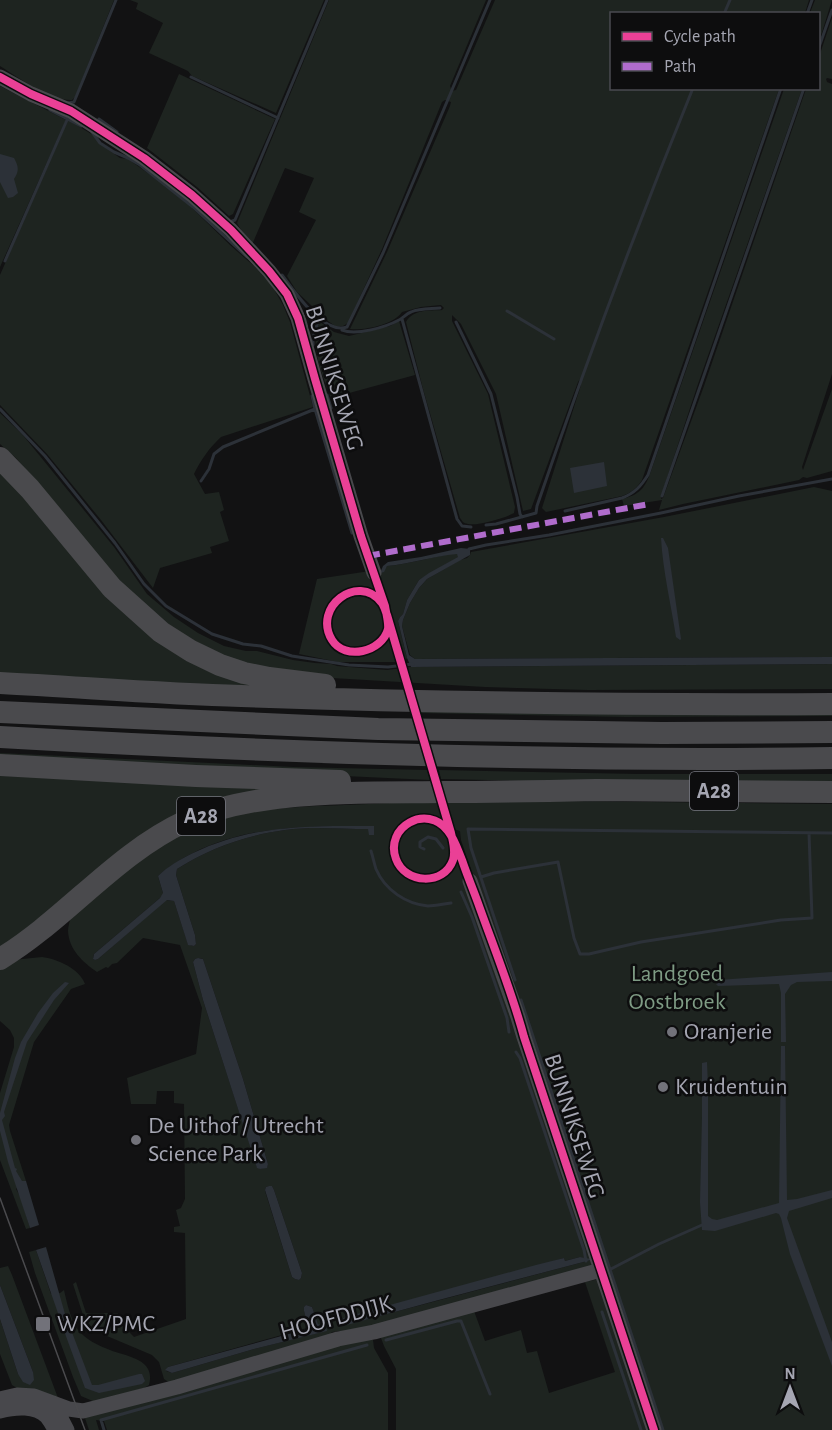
<svg xmlns="http://www.w3.org/2000/svg" width="832" height="1430" viewBox="0 0 832 1430" font-family="'Alegreya Sans',sans-serif">
  <style>
    .green { fill: #1e2420; fill-rule: evenodd }
    .water { fill: #2c3138 }
    .lines { fill: none; stroke-linecap: round; stroke-linejoin: round }
    .stream { stroke: #2c3138; stroke-width: 3 }
    .minor { stroke: #48484c; stroke-width: 15 }
    .highway { stroke: #4a4a4d; stroke-width: 22 }
    .tram { stroke: #4a4a4d; stroke-width: 1.5 }
    .quiet { stroke: #b06ccc; stroke-width: 6; stroke-dasharray: 12 6; stroke-linecap: butt }
    .cycleway-casing { stroke: #0d0d0e; stroke-width: 11 }
    .cycleway { stroke: #ea4096; stroke-width: 8 }
    .poi-dot { fill: #72727a; stroke: #0d0d0e; stroke-width: 2 }
    .labels { text-anchor: middle; dominant-baseline: central; stroke-width: 5; stroke-linejoin: round; paint-order: stroke }
    .shield { fill: #0d0d0e; stroke: #777881; stroke-width: 1.5 }
    .shield-label { font-size: 22px; font-weight: bold; fill: #a5a6b2 }
    .street-label { font-size: 24px; fill: #a5a6b2; stroke: #0d0d0e }
    .park-label { font-size: 24px; fill: #7e9b84; stroke: #0d0d0e }
    .poi-label { font-size: 24px; fill: #a5a6b2; stroke: #0d0d0e; text-anchor: start }
  </style>
  <rect width="100%" height="100%" fill="#121213"/>
  <path class="green" d="M0,0H114L75,97L72,100C50,101 19,78 0,66Z
    M130,0H324L276,113L192,76L188,71L149,53L163,23L136,9L138,3Z
    M329,0H486L450,86L452,91L456,90L495,0H809L805,13L612,14V88L779,89L642,480C636,489 631,493 622,496L546,512L542,508L581,385V378L578,382L531,509L523,511L496,394L461,324L452,315V321L488,394L515,507L514,513C505,518 478,526 468,524C463,523 463,522 460,518L423,389L406,322C413,309 429,311 442,310L444,308L441,305L421,307L402,312C395,324 364,331 350,329L387,252L450,106L451,102L445,100L442,102L382,249L348,323L343,326H335L328,321L297,292L287,276L316,220L299,212L314,178L285,168L251,247L237,223Z
    M815,0H832L819,42L818,14L810,13Z
    M832,18V79L827,78L826,79L827,82L832,84V374L802,467L803,470L832,389V471L807,478L803,477L799,480L683,504L659,510L662,500L624,506L622,499C638,495 644,490 650,474L784,89H802L698,384L661,496V499L663,498L704,386L806,89L818,88L819,57Z
    M179,74L275,119L233,214L229,216L197,187L147,148Z
    M0,86L66,120L0,267Z
    M68,120L93,135L99,143L120,158L128,159L159,181L191,207L230,245L255,267L271,284L283,305L290,322L313,407L221,437C209,448 201,460 194,474L205,494L219,492L224,510L220,512L229,541L210,547L212,553L160,568L153,588L101,520L47,454L0,405V275Z
    M399,321L415,375L331,398C323,376 308,344 320,322L334,332L349,336L390,326Z
    M0,413L22,434L114,547L147,594L174,617L198,633L224,646L246,651H257L293,660L315,663L331,664L337,666L387,670L411,667L832,664V689L588,690L485,687L332,678L283,672L226,658L166,625L117,580L16,458L0,444Z
    M0,463L128,612L291,689L0,674Z
    M814,487L832,491V657L415,659L410,655L402,626L403,620L410,603L419,588L427,579L460,560L467,558L470,555L471,552L664,517Z
    M457,553L459,557L419,580L407,600L403,614L400,617L398,621L407,658L403,662L393,622L392,615L380,574L387,566C411,564 434,556 457,553Z
    M370,571L377,595C324,562 301,654 354,655C370,656 380,649 389,637L397,662H338L299,654L317,579Z
    M332 622a26 26 0 1 1 52 0a26 26 0 1 1-52 0Z
    M417,706L832,709V716L626,717L419,713Z
    M0,753L294,767L427,770L430,780L0,760Z
    M439,770L638,774H832V785L629,783L441,779Z
    M0,775L304,789L216,804L0,953Z
    M436,801L446,802L562,801L832,804V1430H658L606,1277L604,1257L523,1012L520,1016C518,1007 519,992 514,986C513,983 510,981 508,979L461,840L460,831C447,828 443,816 428,815C373,811 381,895 435,881C447,878 454,870 457,859L516,1020L519,1042L524,1049L551,1127L592,1255L593,1262L592,1267L583,1270L380,1326L349,1333L339,1331L332,1332L325,1340L262,1358L170,1383L164,1379L159,1362L152,1355L107,1336L91,1327L86,1321L83,1315L73,1284L76,1282L86,1313H118V1321L134,1337L186,1319L185,1233L174,1232V1227L180,1226L176,1210L181,1208L185,1199L184,1104L174,1103V1091H157L156,1104H131L127,1078L196,1054L202,1008L180,945L143,938L117,963L112,964L108,968L106,967L97,972C83,962 69,950 68,931C68,926 70,921 71,916C104,888 137,856 176,836C229,808 287,807 345,805C376,804 406,802 436,801ZM346,826H374V835H369V829C341,829 312,826 285,830C247,835 209,848 177,869L176,875L195,935L196,944L194,946H192L188,944L174,901L166,900L98,959L94,960L93,958L94,954L160,898L163,895V893L158,876C168,867 181,859 193,853C244,828 290,827 346,826ZM200,958L203,959L243,1079L268,1164L267,1167L260,1169L257,1167L203,1000L193,962L195,959ZM269,1186H272L274,1190L302,1273L301,1278L299,1280L295,1279L292,1277L265,1191L266,1187ZM580,1257L591,1260L353,1323L564,1258L565,1261ZM306,1305L312,1307L318,1325L326,1327V1331L254,1349L172,1373L166,1371L168,1367L307,1328C309,1321 303,1314 304,1307Z
    M399 848a26 26 0 1 1 52 0a26 26 0 1 1-52 0Z
    M42,957C57,959 79,968 85,984L71,989L34,1042L9,1125L10,1131L26,1181H22L16,1189L21,1198L30,1228L26,1229L0,1160V1093L14,1047V1038L10,1030L0,1021V969L13,960Z
    M36,1250L51,1294L60,1293L64,1290C67,1303 70,1318 78,1330C85,1339 99,1346 110,1350C128,1357 156,1359 149,1385L144,1388L95,1402L81,1396L73,1377L35,1273L29,1252Z
    M8,1266L12,1275L58,1398L17,1388L12,1385L0,1354V1319L18,1374L30,1383L33,1372L0,1285V1268Z
    M599,1279L647,1430H396V1369L384,1346L381,1338L382,1335L474,1311L485,1341L521,1330L527,1353L537,1351L549,1393L615,1372L585,1282Z
    M365,1338L373,1340L374,1348L388,1373V1430H107L104,1421L96,1420L99,1430H89L84,1415Z"/>
  <path class="water" d="M0,154L14,158C19,167 19,171 14,179L18,193L13,197L8,198L0,182Z
    M604,462L607,486L574,493L570,468Z
    M661,538H663L668,548L681,639L680,640L676,637C671,604 663,572 661,538Z
    M461,548L470,549V555L427,579L419,588L410,603L403,620L402,626L409,655L415,659L832,657V664L411,667L407,658L398,621L400,617L403,614L407,600L419,580L429,573L458,557L457,554C433,556 411,564 387,566L384,572L380,573L383,566L388,562L421,557Z
    M346,826H374V835H369L368,829C341,829 312,826 285,830C247,835 209,848 177,869L176,875L195,935L196,944L194,946L188,945L174,901L167,900L98,959L95,960L93,959L94,954L160,898L163,893L158,876C168,866 181,859 193,853C243,829 291,826 346,826Z
    M198,958L203,959L243,1079L268,1164L267,1168L260,1169L257,1168L203,1000L193,962L195,959Z
    M832,972V981L797,982L791,985L785,994L786,1042H781V993L779,984L718,986L716,984L718,980Z
    M65,982L69,983L54,1000L27,1042L4,1112L5,1116L2,1120L15,1168L17,1169L16,1171L22,1181H26L39,1225L30,1228L8,1162L0,1131V1113L15,1058L21,1042L38,1013L53,993Z
    M781,1046H785L787,1200L797,1199L832,1190V1198L789,1211L787,1218L832,1342V1366L790,1254L781,1218L779,1214L776,1213L715,1231L702,1230L700,1202L702,1117V1063L707,1062L708,1086V1216L712,1219L717,1220L779,1203Z
    M269,1186H272L274,1190L302,1273L301,1278L299,1280L295,1279L292,1277L265,1190L266,1187Z
    M46,1247L65,1314L92,1385H98L139,1374H142L145,1381L142,1384L99,1393L85,1388L67,1339L36,1250Z
    M580,1257L591,1259V1260L435,1301L343,1326H341L340,1324L342,1319L346,1317L536,1265L564,1258L565,1261Z
    M0,1285L33,1372L34,1380L30,1385L23,1382L18,1374L0,1319Z
    M306,1305L312,1307L318,1324L326,1327L327,1331L254,1349L172,1373L165,1370L168,1367L307,1329C309,1321 303,1314 304,1307Z"/>
  <g class="lines">
    <path class="stream" d="M724,14L730,0
      M807,14L812,0
      M818,50L832,10
      M191,77L278,118
      M68,103L74,102L116,0
      M50,110L81,126
      M99,119L117,132
      M92,132L100,143L114,152L128,158L140,165L193,207L247,257
      M230,222L235,220L327,0
      M5,261L67,120
      M282,275C295,292 323,335 347,327L383,253L490,0
      M507,311L554,339
      M402,319L457,519L462,526L471,527
      M456,322L491,394L517,497L520,514L522,517
      M342,330C356,336 386,327 399,320C403,318 406,314 411,312C420,308 431,309 440,308
      M313,345V338L319,318
      M327,395L331,408
      M312,396L315,409
      M0,409L45,456L115,543L144,584L166,606L212,634L243,644L261,646L292,656L349,665L388,667L413,664
      M201,481L209,469L214,454L223,447L315,409L352,533
      M662,496L804,88
      M565,511L622,498C635,493 641,486 648,475L781,88
      M486,525L496,524L536,513L537,506C585,365 637,226 693,88
      M469,549L486,545L549,535L661,513L739,496L832,479
      M424,849L420,847V842L428,837L436,839L443,848
      M371,851C373,857 374,863 376,869C385,890 406,904 428,906C435,906 443,904 451,903
      M481,877L494,873L558,862L574,938L580,954H589L641,942L781,920L812,918L809,833
      M461,892L472,917L507,1018L509,1032
      M515,980L471,848L468,829L832,833
      M521,1000L663,1430
      M516,1052L520,1058L584,1250L586,1261
      M609,1270L659,1244L702,1225
      M602,1312L641,1430
      M386,1340L457,1321H461L490,1394
      M104,1430L101,1420L367,1345"/>
    <path class="minor" d="M0,77L31,94L71,111L144,158L192,195L231,230L269,271L287,294L298,318L315,379L361,536L374,573
      M470,881L518,1017L524,1037L654,1430
      M0,1399L17,1395L34,1396L69,1409L83,1411L177,1387L338,1339L374,1332L601,1270
      M53,1403L67,1430
      M0,1411C15,1407 36,1405 47,1417C50,1421 53,1426 55,1430"/>
    <path class="highway" d="M0,458L30,489L112,588L161,632L191,651L220,665L244,673L269,678L325,685
      M0,683C80,687 160,694 241,696C438,703 635,705 832,704
      M0,712L378,729L662,733L832,732
      M0,737C277,753 554,762 832,758
      M0,765L196,776L340,781
      M0,959C66,919 115,854 186,821C259,788 365,793 446,792C496,792 546,791 596,790C674,790 753,792 832,792"/>
    <path class="tram" d="M0,1198L85,1430"/>
    <path class="quiet" d="M368,556L649,504"/>
    <g class="cycleway-casing">
      <path id="cycleway" d="M0,77L31,94L71,111L144,158L192,195L231,230L269,271L287,294L298,318L315,379L361,536L385,606C386,613 389,623 388,629C382,652 345,661 332,640C312,607 358,573 381,602C384,605 385,610 387,615L451,833C453,842 456,851 453,860C444,886 405,884 396,859C384,827 427,803 448,831C455,840 458,851 462,860C467,875 473,889 478,903C494,948 512,992 524,1037L654,1430"/>
    </g>
    <use href="#cycleway" class="cycleway"/>
  </g>
  <g class="poi-dot">
    <circle cx="672" cy="1032" r="6"/>
    <circle cx="663" cy="1087" r="6"/>
    <circle cx="136" cy="1140" r="6"/>
    <rect x="35" y="1316" width="16" height="16" rx="3"/>
  </g>
  <g class="labels">
    <g class="shield">
      <rect x="690" y="772" width="48" height="38" rx="4.5"/>
      <rect x="177" y="797" width="48" height="38" rx="4.5"/>
    </g>
    <g class="shield-label">
      <text x="714" y="791">A28</text>
      <text x="201" y="816">A28</text>
    </g>
    <g class="street-label">
      <text transform="translate(334 378) rotate(73)">BUNNIKSEWEG</text>
      <text transform="translate(574 1126) rotate(72)">BUNNIKSEWEG</text>
      <text transform="translate(336 1318) rotate(-15)">HOOFDDIJK</text>
    </g>
    <g class="park-label">
      <text x="677" y="974">Landgoed<tspan x="677" dy="28">Oostbroek</tspan></text>
    </g>
    <g class="poi-label">
      <text x="684" y="1032">Oranjerie</text>
      <text x="675" y="1087">Kruidentuin</text>
      <text x="148" y="1126">De Uithof / Utrecht<tspan x="148" dy="28">Science Park</tspan></text>
      <text x="57" y="1324">WKZ/PMC</text>
    </g>
  </g>
  <rect x="610" y="12" width="210" height="78" fill="#0d0d0e" stroke="#4a4a50" stroke-width="1.5"/>
  <rect x="622" y="32" width="30" height="9" fill="#ea4096" stroke="#4a4a50" stroke-width="1.5"/>
  <text x="664" y="42" font-size="18" fill="#a5a6b2">Cycle path</text>
  <rect x="622" y="62" width="30" height="9" fill="#b06ccc" stroke="#4a4a50" stroke-width="1.5"/>
  <text x="664" y="72" font-size="18" fill="#a5a6b2">Path</text>
  <g transform="translate(790 1388)" stroke="#0d0d0e" stroke-width="4.5" paint-order="stroke">
  <path d="M0-4.5L10 22L0 15L-10 22Z" fill="#a5a6b2"/>
  <text y="-9" font-size="16" font-weight="bold" text-anchor="middle" fill="#a5a6b2">N</text>
  </g>
</svg>
